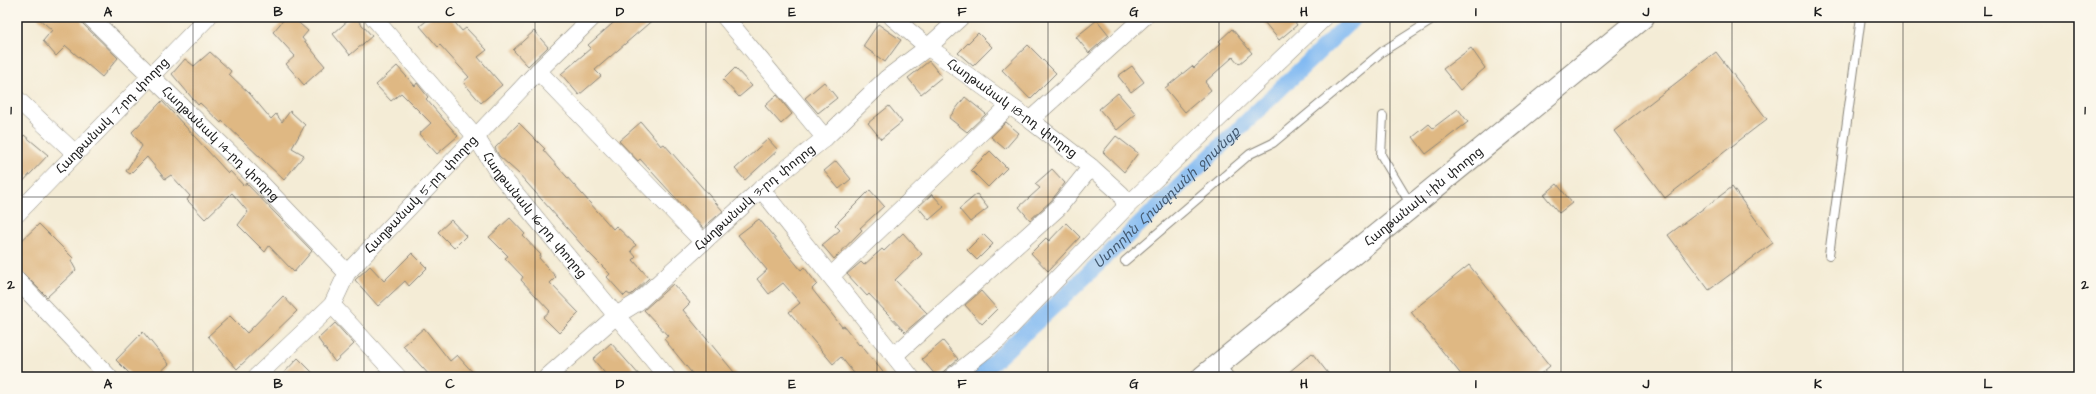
<svg xmlns="http://www.w3.org/2000/svg" width="2096" height="394" viewBox="0 0 2096 394" font-family="'Architects Daughter','Noto Sans Armenian',sans-serif">
  <style>
    .lines { fill: none; stroke-linecap: round; stroke-linejoin: round }
    .canal { stroke: #82baf2; stroke-width: 16 }
    .building { fill: #dfb883 }
    .lane-casing { stroke: #888479; stroke-width: 10 }
    .street-casing { stroke: #888479; stroke-width: 18 }
    .secondary-casing { stroke: #888479; stroke-width: 24 }
    .lane { stroke: #fff; stroke-width: 8 }
    .street { stroke: #fff; stroke-width: 17 }
    .secondary { stroke: #fff; stroke-width: 22 }
    .grid { fill: none; stroke: #1c1c1c; stroke-width: 1; stroke-opacity: 0.55 }
    .labels { text-anchor: middle; dominant-baseline: central; stroke-width: 3.5; stroke-linejoin: round; paint-order: stroke }
    .street-label { font-size: 13px; fill: #1c1c1c; stroke: #fbf7ec }
    .water-label { font-size: 14px; font-style: italic; fill: #455b72; stroke: #fbf7ec }
    .neatline { fill: none; stroke: #1c1c1c; stroke-width: 1.5 }
    .grid-label { font-size: 13px; text-anchor: middle; font-weight: bold; fill: #1c1c1c }
  </style>
  <rect width="100%" height="100%" fill="#fbf7ec"/>
  <filter id="ink" filterUnits="userSpaceOnUse"><feTurbulence type="fractalNoise" baseFrequency=".025" numOctaves="2"/><feDisplacementMap in="SourceGraphic" scale="8" xChannelSelector="R" yChannelSelector="G"/><feConvolveMatrix kernelMatrix="1 2 1 2 8 2 1 2 1" color-interpolation-filters="sRGB"/></filter>
  <filter id="wash" filterUnits="userSpaceOnUse"><feTurbulence type="fractalNoise" baseFrequency=".012" numOctaves="4" result="noise"/><feDisplacementMap in="SourceGraphic" scale="16" xChannelSelector="R" yChannelSelector="G"/><feGaussianBlur stdDeviation="0.9" result="paint"/><feColorMatrix in="noise" values="0 0 0 0 0 0 0 0 0 0 0 0 0 0 0 0 0 1.4 0 .05"/><feComposite in="paint" operator="in"/></filter>
  <g filter="url(#wash)">
    <rect width="100%" height="100%" fill="#f4ecd6"/>
    <g class="lines">
      <path class="canal" id="s1" d="M977,377L1066,295L1355,17"/>
    </g>
    <g id="blocks">
      <path class="building" d="M37,17H80L83,24L118,58L102,77L66,46L56,56L43,41L52,30Z
        M286,17H292L308,31L302,38L325,66L304,85L286,64L295,56L273,32Z
        M352,17H355L372,36L350,55L333,34Z
        M431,17H450L462,31L466,28L487,50L478,57L502,85L481,103L463,82L469,77L440,45L438,47L420,26Z
        M620,17H656L595,70L601,76L579,95L561,74L591,48L588,45Z
        M1260,17H1291L1297,25L1279,40Z
        M1097,20L1109,35L1089,53L1076,37Z
        M878,24L901,40L885,62L863,46Z
        M1232,29L1252,53L1239,64L1233,57L1205,82L1211,90L1185,112L1165,88L1192,66L1194,68L1221,43L1219,41Z
        M534,31L548,47L528,66L513,50Z
        M978,33L992,47L973,66L958,53Z
        M1028,45L1056,73L1030,99L1002,70Z
        M1471,48L1485,68L1460,90L1443,69Z
        M210,52L231,71L229,74L250,94L271,119L276,114L282,122L290,111L305,125L292,148L304,155L284,180L222,121L221,123L200,103L198,105L172,74L185,59L194,66Z
        M1716,52L1767,119L1665,198L1614,131Z
        M929,61L942,77L921,94L908,78Z
        M397,66L415,86L417,83L428,97L426,99L458,136L437,154L419,134L431,123L401,93L391,101L376,85Z
        M1132,66L1144,82L1131,92L1118,76Z
        M735,68L752,86L739,97L723,80Z
        M824,82L837,98L818,113L805,98Z
        M1118,93L1136,114L1117,130L1099,109Z
        M777,95L792,114L781,124L765,106Z
        M965,97L986,114L967,132L949,118Z
        M162,101L228,173L230,171L244,186L246,183L312,251L294,272L269,246L265,252L238,225L248,212L232,193L205,219L187,200L190,196L171,175L165,179L147,157L130,174L126,171L142,146L132,132Z
        M889,106L902,122L881,139L868,123Z
        M1458,109L1468,122L1426,154L1413,137L1429,124L1433,128Z
        M641,122L661,146L664,144L723,211L703,228L640,159L638,161L619,141Z
        M1006,122L1019,133L1005,149L991,137Z
        M519,123L545,149L543,150L613,229L616,226L636,245L631,251L636,257L633,260L649,278L632,294L630,295L627,293L624,296L607,277L610,274L589,253L519,174L499,156L495,148Z
        M24,135L48,155L17,188V144Z
        M1116,136L1138,153L1124,172L1103,152Z
        M768,139L778,150L745,180L735,169Z
        M990,151L1007,168L988,187L971,170Z
        M836,161L851,179L839,189L824,171Z
        M1052,169L1065,183L1051,201L1030,220L1019,207L1040,188L1035,184Z
        M1557,184L1572,203L1559,213L1544,195Z
        M1732,187L1773,243L1709,290L1668,235Z
        M870,190L884,206L860,228L862,230L834,259L822,245L840,230L835,225Z
        M932,194L944,207L929,220L918,207Z
        M977,194L988,208L970,222L959,209Z
        M510,218L525,234L523,236L541,255L539,258L556,277L550,283L579,313L559,333L543,317L550,311L521,280L523,277L505,258L508,256L489,237Z
        M759,219L801,270L804,267L817,284L812,289L842,327L844,326L859,345L860,344L887,377H857L841,357L833,364L789,312L800,303L783,283L769,294L757,279L767,270L738,235Z
        M451,220L466,236L454,248L438,232Z
        M1066,223L1080,237L1048,271L1031,253L1046,238L1049,241Z
        M39,224L73,258L71,261L76,270L47,297L17,267V245Z
        M903,233L922,254L895,280L927,313L905,332L869,294L867,296L847,274L861,262L864,265L882,249L884,251Z
        M983,234L993,244L977,260L967,250Z
        M412,253L427,268L409,286L405,281L378,306L355,280L370,266L384,281Z
        M1469,265L1550,366L1537,377H1463L1411,312Z
        M673,284L690,303L683,310L738,377H695L664,339L668,336L644,310Z
        M981,291L997,309L982,324L965,305Z
        M283,296L297,311L237,369L208,336L230,316L247,333Z
        M335,323L354,344L335,362L318,339Z
        M424,328L450,361L457,355L477,377H431L403,346Z
        M143,332L169,364L155,377H133L116,360Z
        M943,341L958,359L937,377L922,359Z
        M611,343L641,377H608L593,359Z
        M1312,353L1331,377H1283Z
        M298,358L317,377H280Z"/>
    </g>
  </g>
  <g filter="url(#ink)">
    <use href="#blocks" fill-opacity="0" stroke="#888479" stroke-width="1"/>
    <g class="lines">
      <g class="lane-casing">
        <path id="lane" d="M1383,116L1381,155L1411,205
          M1829,255L1861,17
          M1125,261L1250,154L1273,143L1383,51L1437,17
          M1220,364L1230,377"/>
      </g>
      <g class="street-casing">
        <g id="street">
          <path id="s2" d="M90,17L261,183L347,273"/>
          <path id="s3" d="M373,17L476,137L497,171L667,377"/>
          <path d="M725,17L825,138"/>
          <path id="s4" d="M892,17L928,47L1030,120L1091,167L1121,194L1126,207"/>
          <path d="M538,71L703,242"/>
          <path d="M17,99L75,153"/>
          <path d="M1030,120L1144,17"/>
          <path d="M761,189L911,377"/>
          <path id="s5" d="M17,214L208,17"/>
          <path d="M832,275L1009,106"/>
          <path d="M17,280L109,377"/>
          <path d="M332,305L398,377"/>
          <path d="M895,355L1058,208L1091,167"/>
          <path id="s6" d="M256,377L332,305L347,273L538,71L593,17"/>
          <path id="s7" d="M547,377L617,315L638,302L761,189L825,138L886,79L928,47L961,17"/>
          <path d="M952,377L998,340L1126,207L1325,17"/>
        </g>
      </g>
      <g class="secondary-casing">
        <g id="secondary">
          <path id="s8" d="M1203,377L1643,17"/>
        </g>
      </g>
      <use href="#lane" class="lane"/>
      <use href="#street" class="street"/>
      <use href="#secondary" class="secondary"/>
    </g>
  </g>
  <path class="grid" d="M193,17V377M364,17V377M535,17V377M706,17V377M877,17V377M1048,17V377M1219,17V377M1390,17V377M1561,17V377M1732,17V377M1903,17V377M17,197H2079"/>
  <g class="labels">
    <g class="street-label">
      <text stroke="none"><textPath href="#s4" startOffset="151">Հաղթանակ 18-րդ փողոց</textPath></text>
      <text stroke="none"><textPath href="#s5" startOffset="137">Հաղթանակ 7-րդ փողոց</textPath></text>
      <text stroke="none"><textPath href="#s2" startOffset="182">Հաղթանակ 14-րդ փողոց</textPath></text>
      <text stroke="none"><textPath href="#s6" startOffset="248">Հաղթանակ 5-րդ փողոց</textPath></text>
      <text stroke="none"><textPath href="#s7" startOffset="275">Հաղթանակ 3-րդ փողոց</textPath></text>
      <text stroke="none"><textPath href="#s8" startOffset="285">Հաղթանակ 1-ին փողոց</textPath></text>
      <text stroke="none"><textPath href="#s3" startOffset="256">Հաղթանակ 16-րդ փողոց</textPath></text>
    </g>
    <g class="water-label">
      <text stroke="none"><textPath href="#s1" startOffset="261">Ստորին Հրազդանի ջրանցք</textPath></text>
    </g>
  </g>
  <rect width="2096" height="394" fill="none" stroke="#fbf7ec" stroke-width="44"/>
  <rect x="22" y="22" width="2052" height="350" class="neatline"/>
  <g class="grid-label">
    <text x="108" y="16">A</text>
    <text x="278" y="16">B</text>
    <text x="450" y="16">C</text>
    <text x="620" y="16">D</text>
    <text x="792" y="16">E</text>
    <text x="962" y="16">F</text>
    <text x="1134" y="16">G</text>
    <text x="1304" y="16">H</text>
    <text x="1476" y="16">I</text>
    <text x="1646" y="16">J</text>
    <text x="1818" y="16">K</text>
    <text x="1988" y="16">L</text>
    <text x="11" y="114">1</text>
    <text x="2085" y="114">1</text>
    <text x="11" y="289">2</text>
    <text x="2085" y="289">2</text>
    <text x="108" y="388">A</text>
    <text x="278" y="388">B</text>
    <text x="450" y="388">C</text>
    <text x="620" y="388">D</text>
    <text x="792" y="388">E</text>
    <text x="962" y="388">F</text>
    <text x="1134" y="388">G</text>
    <text x="1304" y="388">H</text>
    <text x="1476" y="388">I</text>
    <text x="1646" y="388">J</text>
    <text x="1818" y="388">K</text>
    <text x="1988" y="388">L</text>
  </g>
</svg>
